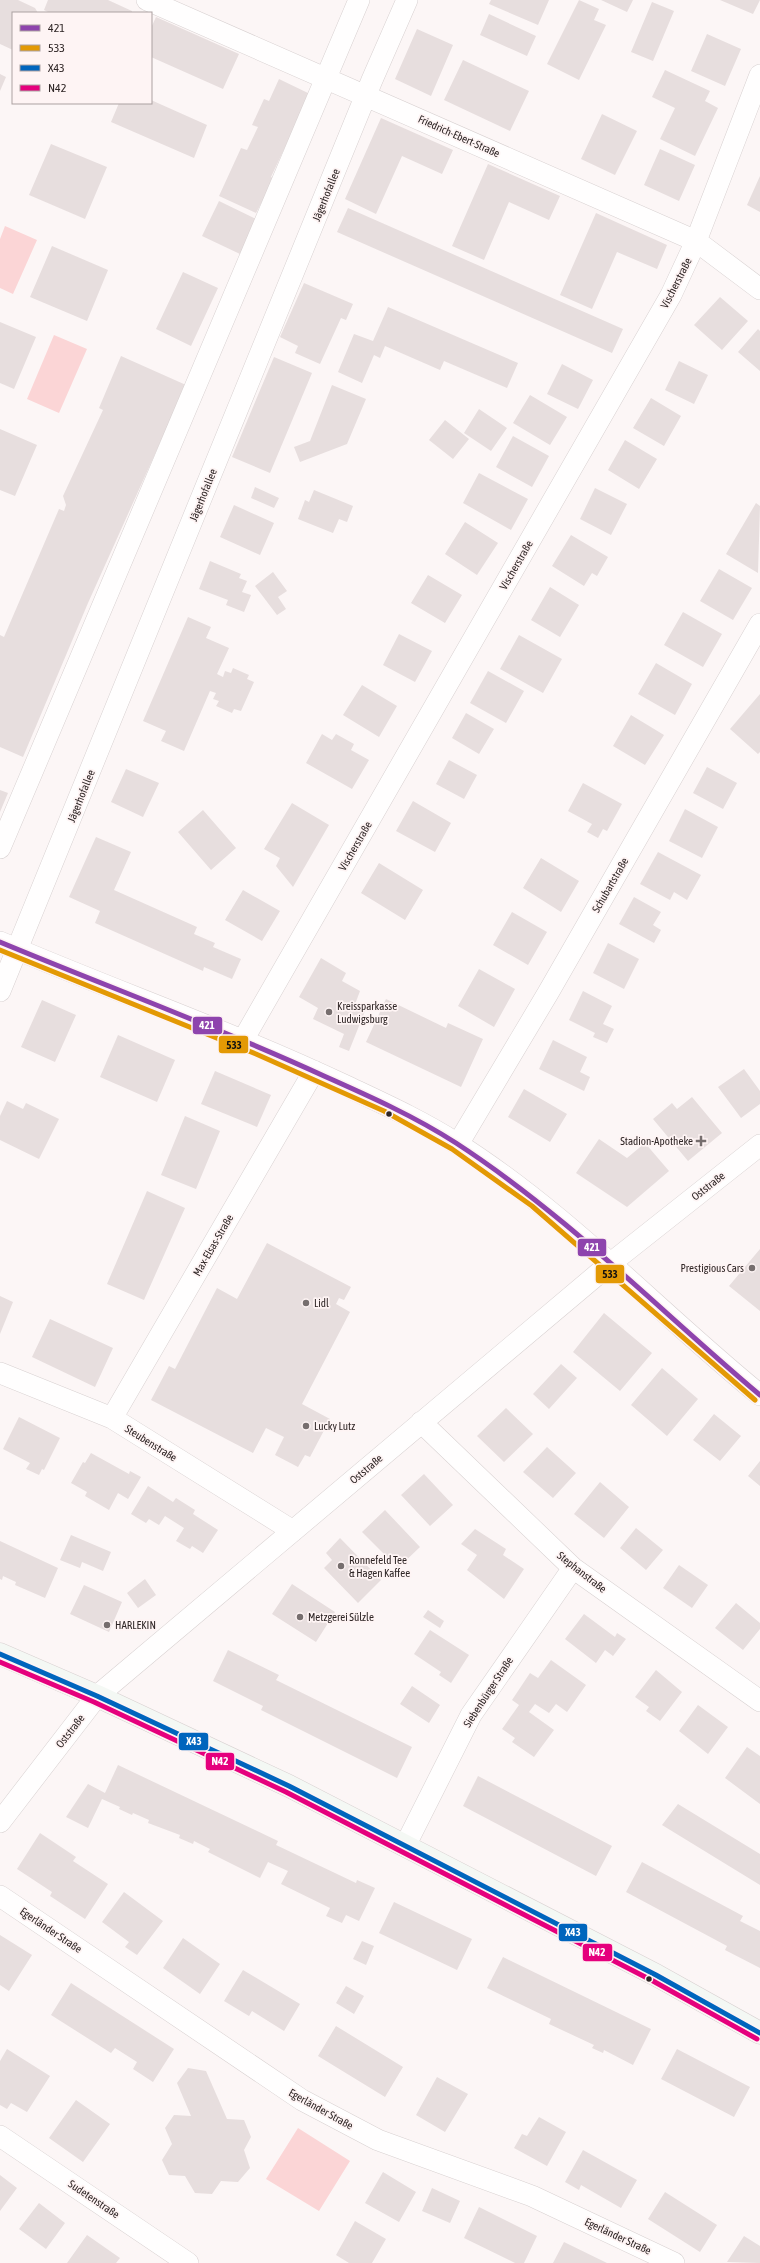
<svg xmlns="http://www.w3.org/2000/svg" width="760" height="2263" viewBox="0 0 760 2263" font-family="'Asap Condensed',sans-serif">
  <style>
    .park { fill: #fbd5d6 }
    .building { fill: #e7dede }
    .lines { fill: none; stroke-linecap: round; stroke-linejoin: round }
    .street-casing { stroke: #d8d1d1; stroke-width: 22 }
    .secondary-casing { stroke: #d8d1d1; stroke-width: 23 }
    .street { stroke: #fffefe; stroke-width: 21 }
    .secondary { stroke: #f4f8f4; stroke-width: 22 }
    .bus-1-casing { stroke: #fef4f4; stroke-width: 8 }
    .bus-2-casing { stroke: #fef4f4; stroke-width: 8 }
    .bus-3-casing { stroke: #fef4f4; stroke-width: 8 }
    .bus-4-casing { stroke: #fef4f4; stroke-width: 8 }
    .bus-1 { stroke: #8e44ad; stroke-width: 5 }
    .bus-2 { stroke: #e39904; stroke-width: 5 }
    .bus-3 { stroke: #0065bd; stroke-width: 5 }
    .bus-4 { stroke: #e5007d; stroke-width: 5 }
    .poi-dot { fill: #766e6e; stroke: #fef4f4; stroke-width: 1.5 }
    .bus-dot { fill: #2e2525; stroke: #fef4f4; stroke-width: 1.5 }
    .labels { text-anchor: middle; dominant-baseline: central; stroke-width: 3.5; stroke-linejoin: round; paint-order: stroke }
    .street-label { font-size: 11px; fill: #2e2525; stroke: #fef4f4 }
    .poi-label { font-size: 11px; fill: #2e2525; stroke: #fef4f4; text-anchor: start }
    .line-badge { stroke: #fef4f4; stroke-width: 1.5 }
    .badge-label { font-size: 11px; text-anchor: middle; font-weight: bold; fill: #fff }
    .pale-badge-label { font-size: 11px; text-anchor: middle; font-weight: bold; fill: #111 }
  </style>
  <rect width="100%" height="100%" fill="#fcf6f6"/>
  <path class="park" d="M5,226L37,240L13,294L0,288V239Z
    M54,335L87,349L59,413L27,399Z
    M298,2128L350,2161L319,2211L266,2179Z"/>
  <path class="building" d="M0,0H18L35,8L38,13H13V50L0,44Z
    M48,0H108L132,11V13H50L44,10Z
    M491,0H549L538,25L489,4Z
    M579,0L599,9L594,20L606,25L579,80L547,64Z
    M601,0H633L627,12Z
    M720,0H760L753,14Z
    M652,2L674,11L653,61L631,52Z
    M489,14L536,36L527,56L480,35Z
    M156,17L239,54L223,89L151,57V28Z
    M417,29L453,45L431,96L395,79Z
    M707,34L741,49L725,86L691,71Z
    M463,60L529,91L510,131L444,100Z
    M665,70L710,91L705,101L718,108L695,156L660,139L675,108L652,97Z
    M0,74L6,77L0,91Z
    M279,79L310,94L271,177L279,181L272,197L266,194L256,213L219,196L241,148L247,150L258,127L252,125L264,99L269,101Z
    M151,100L207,125L194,158L111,122L119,103H151Z
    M602,114L637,131L615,175L581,159Z
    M381,118L453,150L442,174L402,156L376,214L345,199Z
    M51,144L107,167L85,219L29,195Z
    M660,149L695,165L679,201L644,185Z
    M488,164L560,196L549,220L509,202L484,260L452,246Z
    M760,176V212L747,205Z
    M219,201L256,219L240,254L202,236Z
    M348,208L623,329L612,353L337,232Z
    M596,213L667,245L657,269L617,252L592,309L560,295Z
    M52,246L108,270L87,321L30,297Z
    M183,272L218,288L191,346L156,329Z
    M304,283L353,304L346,320L341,318L320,364L295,353L298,346L280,337Z
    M720,297L748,321L722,350L694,325Z
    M388,307L518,363L507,388L444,361L440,370L385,346L380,358L374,355L362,383L338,372L354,334L373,341Z
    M0,322L36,337L14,389L0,383Z
    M758,329L760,331V371L738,352Z
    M121,356L186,385L88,603L23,757L0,747V635L4,637L59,509L64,511L66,505L63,496L103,410L99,408Z
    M274,357L312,373L270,473L232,457Z
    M679,361L708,375L694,404L665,390Z
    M562,364L593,380L578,409L547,394Z
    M332,385L366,399L347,444L300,462L294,447L310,441Z
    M530,395L567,417L550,445L513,423Z
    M651,398L681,416L664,446L633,428Z
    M479,409L507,428L491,451L464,433Z
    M445,420L469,439L453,459L429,440Z
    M0,429L37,445L15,496L0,490Z
    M513,436L549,456L532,487L496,467Z
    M625,440L657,459L639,489L608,470Z
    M479,473L528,499L511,530L463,503Z
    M255,487L279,498L274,508L251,498Z
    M595,488L627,504L611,535L580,519Z
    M314,490L353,506L347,522L339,519L333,533L298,519L305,500L309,502Z
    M756,503L760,506L758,573L726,554Z
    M234,505L274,523L260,555L220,537Z
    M465,522L498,543L477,575L445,554Z
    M571,535L608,557L597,576L592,573L584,586L552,566Z
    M210,561L241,574L239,578L247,581L242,592L251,595L244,612L226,605L228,600L199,589Z
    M719,569L752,588L733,620L700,601Z
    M273,572L287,591L278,597L286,609L277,615L255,586Z
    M428,575L462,595L445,623L411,603Z
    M550,587L579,605L560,637L531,620Z
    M683,612L722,634L703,667L664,645Z
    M188,617L211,627L206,638L229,648L217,674L223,677L225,671L231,673L233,668L249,675L247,679L254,682L241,711L234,709L232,713L216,706L219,701L213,699L216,693L210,691L184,751L161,741L166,731L143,721Z
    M399,634L432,651L415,682L383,665Z
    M519,635L562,659L543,693L500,669Z
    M656,663L692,684L675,715L638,694Z
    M488,671L524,691L506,723L470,703Z
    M362,685L397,706L379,737L343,715Z
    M760,694V752L758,754L730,729Z
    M466,713L494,729L479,754L452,738Z
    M631,715L664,735L645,765L613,746Z
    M322,734L332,740L336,734L354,744L351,750L369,760L352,789L306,763Z
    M449,760L477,775L464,799L436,784Z
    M707,767L737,783L723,809L693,793Z
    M126,769L159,783L143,817L111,802Z
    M583,783L622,804L607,831L603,829L598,838L587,832L592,824L568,811Z
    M0,790L8,793L0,812Z
    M413,801L451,823L435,852L396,831Z
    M292,803L329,825L293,887L276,866L280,858L264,849Z
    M685,809L718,827L702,858L669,841Z
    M203,810L236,848L211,870L178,832Z
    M96,837L131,852L114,890L197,927L194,934L215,943L213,947L241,959L232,979L204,967L203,971L95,923L100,911L69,897Z
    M658,852L701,875L687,900L674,892L670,900L640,884Z
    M541,858L579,881L561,912L523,888Z
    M379,863L423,890L405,920L361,893Z
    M243,890L280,911L262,941L225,920Z
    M634,897L661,912L653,925L661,930L654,943L619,924Z
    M512,912L547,932L528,965L493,945Z
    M608,943L639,959L624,989L593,973Z
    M321,958L346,973L342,981L360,991L354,1007L365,1011L349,1051L339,1047L344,1034L313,1019L318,1008L299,997Z
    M479,969L515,989L494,1027L458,1006Z
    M583,991L612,1006L603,1024L614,1029L607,1043L593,1037L595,1033L569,1020Z
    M386,999L446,1028L448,1023L483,1039L461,1087L366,1042Z
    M42,1000L76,1015L55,1062L21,1047Z
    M118,1035L175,1060L157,1102L100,1077Z
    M553,1040L587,1057L580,1072L590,1077L584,1091L539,1069Z
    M744,1069L760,1091V1104L741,1118L718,1087Z
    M215,1071L271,1095L257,1127L201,1104Z
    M524,1089L567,1114L550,1142L508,1117Z
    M692,1097L722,1133L688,1161L653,1119L672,1103L677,1109Z
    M7,1101L23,1109L26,1103L59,1119L39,1159L0,1140V1116Z
    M185,1116L220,1131L196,1189L161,1175Z
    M599,1139L627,1158L645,1143L669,1171L627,1207L576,1173Z
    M147,1191L185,1208L144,1300L107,1284Z
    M267,1243L351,1287L344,1300L339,1298L336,1304L350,1312L302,1404L330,1419L310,1457L305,1455L298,1467L275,1455L284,1437L266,1428L253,1453L151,1400L169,1366L175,1369L217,1288L237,1299Z
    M760,1249V1311L729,1286Z
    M0,1296L13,1302L0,1334Z
    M604,1313L652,1353L620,1391L573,1352Z
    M50,1319L113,1348L95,1387L32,1357Z
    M561,1364L577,1378L549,1409L533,1394Z
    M662,1368L698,1399L667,1436L631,1405Z
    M506,1408L533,1434L504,1462L477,1436Z
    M714,1414L741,1436L720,1461L693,1440Z
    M19,1417L60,1438L44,1470L42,1469L39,1475L26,1469L30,1463L3,1449Z
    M547,1447L576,1473L553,1498L523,1472Z
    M91,1453L129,1474L130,1471L141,1477L128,1499L118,1493L109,1510L85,1496L87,1492L71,1483L83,1462L85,1463Z
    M760,1461V1486L748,1476Z
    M424,1474L453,1505L430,1526L401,1495Z
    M600,1482L629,1507L604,1538L574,1514Z
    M148,1486L173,1502L176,1498L195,1510L193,1514L218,1530L203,1553L192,1546L190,1549L176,1541L184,1528L165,1516L159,1525L149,1519L146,1523L131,1514Z
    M385,1510L420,1547L398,1568L362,1532Z
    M636,1528L663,1550L646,1570L620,1548Z
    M475,1529L506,1549L503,1555L524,1569L504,1599L467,1570L477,1555L461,1544Z
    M71,1535L111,1552L103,1571L82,1562L80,1568L60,1560Z
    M340,1538L381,1580L358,1603L324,1568L332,1560L326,1553Z
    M0,1541L58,1568L45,1598L15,1585L16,1582L3,1576L2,1580L0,1579Z
    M679,1565L708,1585L692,1608L663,1588Z
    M145,1579L156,1595L138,1608L127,1593Z
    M292,1584L335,1612L316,1642L272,1614Z
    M84,1585L122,1602L109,1632L70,1614Z
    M736,1603L760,1623V1629L743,1650L715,1628Z
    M428,1610L444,1621L440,1628L423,1617Z
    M584,1614L615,1637L617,1633L626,1639L613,1656L605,1650L596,1663L565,1639Z
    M430,1630L469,1655L451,1683L439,1675L441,1672L414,1654Z
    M228,1650L279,1675L276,1680L412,1747L397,1778L261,1710L263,1706L213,1681Z
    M551,1660L586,1685L567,1712L556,1704L549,1713L535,1704L529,1712L554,1730L534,1757L512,1742L515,1738L502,1729L519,1705L512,1700L530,1673L538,1678Z
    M656,1670L682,1692L660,1721L646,1711L649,1707L635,1697Z
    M412,1686L440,1705L429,1723L400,1704Z
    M698,1705L728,1727L708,1754L679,1731Z
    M747,1747L760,1756V1804L725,1778Z
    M118,1765L278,1841L276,1845L356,1883L357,1880L375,1888L359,1921L346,1915L342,1923L326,1916L330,1908L281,1884L288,1871L268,1862L260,1878L208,1852L210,1849L194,1841L193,1844L179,1838L180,1835L148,1823L149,1820L133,1813L132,1815L119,1809L120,1807L102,1799L88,1828L66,1817L88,1784L105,1793Z
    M478,1776L612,1846L596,1876L463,1806Z
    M678,1804L760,1854V1885L662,1825Z
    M40,1833L76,1857L73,1861L108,1884L85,1919L50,1896L52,1892L17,1869Z
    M642,1862L743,1916L740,1921L760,1931V1968L725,1950L727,1946L626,1892Z
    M124,1892L163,1921L137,1955L125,1947L129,1942L102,1922Z
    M394,1902L472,1939L457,1970L379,1933Z
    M0,1935L32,1955L9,1991L0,1985Z
    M183,1938L220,1964L200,1994L163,1968Z
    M362,1941L374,1946L366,1965L353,1959Z
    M503,1957L651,2029L633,2065L604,2050L603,2053L592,2048L594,2045L549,2024L551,2019L487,1988Z
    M243,1970L300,2004L284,2031L252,2011L249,2016L224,2001Z
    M71,1983L174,2049L153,2082L133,2069L137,2062L115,2048L111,2053L51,2015Z
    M346,1986L364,1996L354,2014L336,2003Z
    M336,2026L403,2067L385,2097L318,2056Z
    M7,2049L50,2076L27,2112L11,2103L7,2109L0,2105V2061Z
    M677,2049L750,2087L734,2117L661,2079Z
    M188,2068L206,2071L227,2119L244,2120L251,2137L244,2150L250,2168L238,2182L221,2181L212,2194L195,2193L185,2176L169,2175L162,2160L172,2144L165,2128L174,2115L191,2116L177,2083Z
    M437,2077L468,2094L445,2132L416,2115Z
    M76,2100L110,2124L83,2162L49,2138Z
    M539,2117L566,2132L547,2166L514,2148L522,2134L527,2136Z
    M583,2150L637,2180L621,2208L581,2185L579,2190L565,2182Z
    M383,2172L416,2192L399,2222L365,2203Z
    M0,2175L17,2188L0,2211Z
    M432,2188L460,2201L450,2223L422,2211Z
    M665,2192L717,2225L700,2252L648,2219Z
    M39,2203L65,2223L46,2249L19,2229Z
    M479,2207L537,2236L524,2263H515L464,2238Z
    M355,2221L386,2239L372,2263H349L336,2255Z
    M87,2235L120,2258L116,2263H67Z
    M744,2236L760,2246V2263L727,2262Z
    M564,2242L607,2263H553Z"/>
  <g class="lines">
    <g class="street-casing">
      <path id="street" d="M147,0L696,241L760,289
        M0,848L359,0
        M0,942C114,991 232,1032 344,1085C382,1103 420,1120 456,1143C568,1214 658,1312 760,1395
        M0,991L372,80L407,0
        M243,1040L671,295L696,241L760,75
        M458,1144L548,993L760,624
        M0,1373L112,1418L293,1531
        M112,1418L314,1071
        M421,1422L573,1568L760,1701
        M0,1822L97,1696L611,1263L760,1145
        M405,1846L471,1715L573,1568
        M0,1896L302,2100L378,2140L532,2196L674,2263
        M0,2136L188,2263"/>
    </g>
    <g class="secondary-casing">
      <path id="secondary" d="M0,1654L97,1696L289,1786L656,1975L760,2033"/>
    </g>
    <use href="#street" class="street"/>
    <use href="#secondary" class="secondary"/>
    <g class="bus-1-casing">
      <path id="bus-1" d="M0,942C108,987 218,1027 324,1076C369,1096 414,1116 456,1143C567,1215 659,1310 760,1395"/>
    </g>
    <g class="bus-2-casing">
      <path id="bus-2" d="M0,950L256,1054L384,1111L452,1149L532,1206L755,1400"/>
    </g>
    <g class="bus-3-casing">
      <path id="bus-3" d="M0,1654L97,1696L289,1786L656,1975L760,2033"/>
    </g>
    <g class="bus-4-casing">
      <path id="bus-4" d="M0,1662L94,1702L286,1792L653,1981L757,2039"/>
    </g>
    <use href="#bus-1" class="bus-1"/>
    <use href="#bus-2" class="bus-2"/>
    <use href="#bus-3" class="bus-3"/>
    <use href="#bus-4" class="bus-4"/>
  </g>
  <g class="poi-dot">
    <circle cx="329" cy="1012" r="4"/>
    <path d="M699 1135h4v4h4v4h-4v4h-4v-4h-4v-4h4z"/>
    <circle cx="752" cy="1268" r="4"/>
    <circle cx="306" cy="1303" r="4"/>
    <circle cx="306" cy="1426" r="4"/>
    <circle cx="341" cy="1566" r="4"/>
    <circle cx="300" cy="1617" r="4"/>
    <circle cx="107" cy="1625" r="4"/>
  </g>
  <g class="bus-dot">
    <circle cx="389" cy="1114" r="3.5"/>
    <circle cx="649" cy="1979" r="3.5"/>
  </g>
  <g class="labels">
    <g class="street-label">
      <text transform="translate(459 136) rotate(24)">Friedrich-Ebert-Straße</text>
      <text transform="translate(326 195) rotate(-68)">Jägerhofallee</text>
      <text transform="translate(676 283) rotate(-63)">Vischerstraße</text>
      <text transform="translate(203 495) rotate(-68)">Jägerhofallee</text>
      <text transform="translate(516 565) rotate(-60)">Vischerstraße</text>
      <text transform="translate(81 796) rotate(-68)">Jägerhofallee</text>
      <text transform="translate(355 846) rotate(-60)">Vischerstraße</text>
      <text transform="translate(610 885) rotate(-60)">Schubartstraße</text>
      <text transform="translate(708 1186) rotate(-38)">Oststraße</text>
      <text transform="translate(213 1245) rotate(-60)">Max-Elsas-Straße</text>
      <text transform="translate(151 1443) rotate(32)">Steubenstraße</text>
      <text transform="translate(366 1469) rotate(-40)">Oststraße</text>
      <text transform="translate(582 1572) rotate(38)">Stephanstraße</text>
      <text transform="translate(488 1692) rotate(-57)">Siebenbürger Straße</text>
      <text transform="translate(70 1731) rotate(-52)">Oststraße</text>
      <text transform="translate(51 1930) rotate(34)">Egerländer Straße</text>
      <text transform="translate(321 2109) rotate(29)">Egerländer Straße</text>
      <text transform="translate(94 2199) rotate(34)">Sudetenstraße</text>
      <text transform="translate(618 2236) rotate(25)">Egerländer Straße</text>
    </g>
    <g class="poi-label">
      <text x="337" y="1006">Kreissparkasse<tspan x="337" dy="13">Ludwigsburg</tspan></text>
      <text x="693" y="1141" text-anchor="end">Stadion-Apotheke</text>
      <text x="744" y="1268" text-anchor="end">Prestigious Cars</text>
      <text x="314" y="1303">Lidl</text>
      <text x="314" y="1426">Lucky Lutz</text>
      <text x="349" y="1560">Ronnefeld Tee<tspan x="349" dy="13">&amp; Hagen Kaffee</tspan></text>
      <text x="308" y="1617">Metzgerei Sülzle</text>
      <text x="115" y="1625">HARLEKIN</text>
    </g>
  </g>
  <g class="line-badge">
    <rect x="192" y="1016" width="31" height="19" rx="4" fill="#8e44ad"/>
    <rect x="218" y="1035" width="31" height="19" rx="4" fill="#e39904"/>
    <rect x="577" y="1238" width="30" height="19" rx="4" fill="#8e44ad"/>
    <rect x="595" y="1264" width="30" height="20" rx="4" fill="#e39904"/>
    <rect x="178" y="1732" width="31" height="19" rx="4" fill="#0065bd"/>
    <rect x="205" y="1752" width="30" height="19" rx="4" fill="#e5007d"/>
    <rect x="558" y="1923" width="30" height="19" rx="4" fill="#0065bd"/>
    <rect x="582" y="1943" width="31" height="19" rx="4" fill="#e5007d"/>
  </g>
  <g class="badge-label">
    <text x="207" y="1029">421</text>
    <text x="592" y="1251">421</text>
    <text x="194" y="1745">X43</text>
    <text x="220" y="1765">N42</text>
    <text x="573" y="1936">X43</text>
    <text x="597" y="1956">N42</text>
  </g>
  <g class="pale-badge-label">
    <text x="234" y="1049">533</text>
    <text x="610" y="1278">533</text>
  </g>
  <rect x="12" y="12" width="140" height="92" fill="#fef4f4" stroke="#aba1a1"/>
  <rect x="20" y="25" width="20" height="6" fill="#8e44ad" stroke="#aba1a1"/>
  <text x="48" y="32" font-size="12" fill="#2e2525">421</text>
  <rect x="20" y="45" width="20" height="6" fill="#e39904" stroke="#aba1a1"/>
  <text x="48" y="52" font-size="12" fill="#2e2525">533</text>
  <rect x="20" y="65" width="20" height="6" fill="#0065bd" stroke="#aba1a1"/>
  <text x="48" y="72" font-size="12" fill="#2e2525">X43</text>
  <rect x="20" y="85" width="20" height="6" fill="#e5007d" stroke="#aba1a1"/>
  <text x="48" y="92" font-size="12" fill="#2e2525">N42</text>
</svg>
